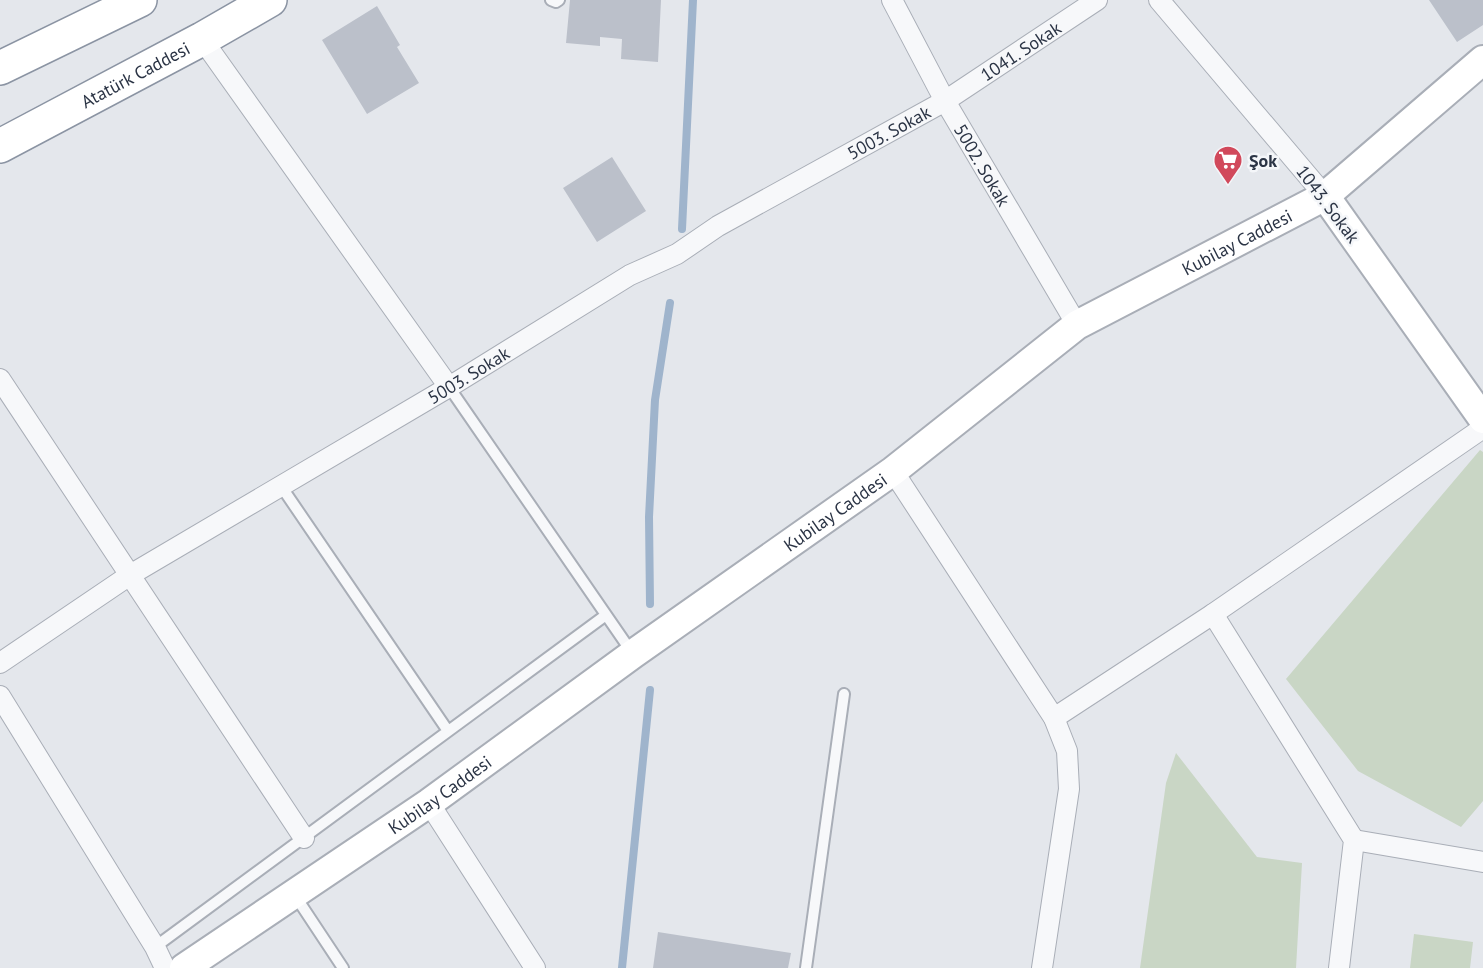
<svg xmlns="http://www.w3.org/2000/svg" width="1483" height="968" viewBox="0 0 1483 968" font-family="'PT Sans',sans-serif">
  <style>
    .green { fill: #c9d6c5 }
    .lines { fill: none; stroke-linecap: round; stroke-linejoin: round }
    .stream { stroke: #9fb4cc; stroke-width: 8 }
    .building { fill: #bbc0ca }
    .lane-casing { stroke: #a9aeb7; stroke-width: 14 }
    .street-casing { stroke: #a9aeb7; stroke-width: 22 }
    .secondary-casing { stroke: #a9aeb7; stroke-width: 32 }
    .highway-casing { stroke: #8b94a3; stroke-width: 36 }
    .lane { stroke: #f7f8fa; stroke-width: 10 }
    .street { stroke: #f7f8fa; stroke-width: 20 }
    .secondary { stroke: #fff; stroke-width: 28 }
    .highway { stroke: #fff; stroke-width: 33 }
    .labels { text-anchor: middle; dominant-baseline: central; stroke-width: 5; stroke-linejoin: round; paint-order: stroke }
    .street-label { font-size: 18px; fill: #2b3445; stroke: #f4f6f9 }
    .poi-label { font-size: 18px; font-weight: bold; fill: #2b3445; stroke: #f4f6f9; text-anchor: start }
  </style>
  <rect width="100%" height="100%" fill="#e4e7ec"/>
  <path class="green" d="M1480,450L1483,452V801L1461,827L1358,771L1286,679Z
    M1176,753L1257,857L1302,863L1296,968H1140L1166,783Z
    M1414,934L1473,942L1470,968H1410Z"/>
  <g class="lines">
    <path class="stream" d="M682,229L693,0
      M650,604L649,517L655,400L670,303
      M622,968L650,690"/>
  </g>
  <path class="building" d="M570,0H661L658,62L621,59L622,39L600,37V46L566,43Z
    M1429,0H1483V25L1457,42Z
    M377,6L400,45L397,47L419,83L367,114L322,40Z
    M612,157L646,211L597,242L563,188Z
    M658,932L791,953L788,968H653Z"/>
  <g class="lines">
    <g class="lane-casing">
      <path id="lane" d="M551,0L556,2L559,0
        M449,387L633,654
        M281,486L448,731
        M294,894L343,968
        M155,947L606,615
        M806,968L844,694"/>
    </g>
    <g class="street-casing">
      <g id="street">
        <path id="s1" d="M892,0L945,101L1077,325"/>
        <path d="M1159,0L1325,196"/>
        <path d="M202,39L449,387"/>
        <path d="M0,379L304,838"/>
        <path d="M893,471L1054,718L1067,751L1069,789L1042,968"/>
        <path d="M1213,614L1354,840L1339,968"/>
        <path id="s2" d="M0,663L130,575L449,387L630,275L677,254L718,226L945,101L1097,0"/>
        <path d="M0,696L155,947L165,968"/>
        <path d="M1054,718L1213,614L1483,428"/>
        <path d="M429,803L535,968"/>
        <path d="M1354,840L1483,862"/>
      </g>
    </g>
    <g class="secondary-casing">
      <g id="secondary">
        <path d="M1325,196L1483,419"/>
        <path id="s3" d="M184,968L429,803L633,654L893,471L1077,325L1325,196L1483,60"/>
      </g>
    </g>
    <g class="highway-casing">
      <g id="highway">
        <path d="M0,68L140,0"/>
        <path id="s4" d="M0,146L202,39L270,0"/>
      </g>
    </g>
    <use href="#lane" class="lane"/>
    <use href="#street" class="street"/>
    <use href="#secondary" class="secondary"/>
    <use href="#highway" class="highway"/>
  </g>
  <defs>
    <g id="supermarket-pin" transform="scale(1.5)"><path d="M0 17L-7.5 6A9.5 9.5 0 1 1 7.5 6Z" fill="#d1495b" stroke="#f4f6f9"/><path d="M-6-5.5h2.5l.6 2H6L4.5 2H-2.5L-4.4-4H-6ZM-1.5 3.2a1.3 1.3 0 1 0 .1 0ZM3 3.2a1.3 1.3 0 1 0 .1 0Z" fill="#fff"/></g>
  </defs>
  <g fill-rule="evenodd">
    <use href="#supermarket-pin" x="1228" y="160"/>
  </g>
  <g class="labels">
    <g class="street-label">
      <text stroke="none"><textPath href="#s2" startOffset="1191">1041. Sokak</textPath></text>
      <text stroke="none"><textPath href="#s4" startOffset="153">Atatürk Caddesi</textPath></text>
      <text stroke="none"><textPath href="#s2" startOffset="1036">5003. Sokak</textPath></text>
      <text stroke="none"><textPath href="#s1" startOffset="188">5002. Sokak</textPath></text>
      <text transform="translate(1328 204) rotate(53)">1043. Sokak</text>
      <text stroke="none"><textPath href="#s3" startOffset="1281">Kubilay Caddesi</textPath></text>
      <text stroke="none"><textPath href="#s2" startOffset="550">5003. Sokak</textPath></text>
      <text stroke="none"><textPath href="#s3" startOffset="795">Kubilay Caddesi</textPath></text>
      <text stroke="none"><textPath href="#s3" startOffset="309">Kubilay Caddesi</textPath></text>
    </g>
    <g class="poi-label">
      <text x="1249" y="160">Şok</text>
    </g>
  </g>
</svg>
